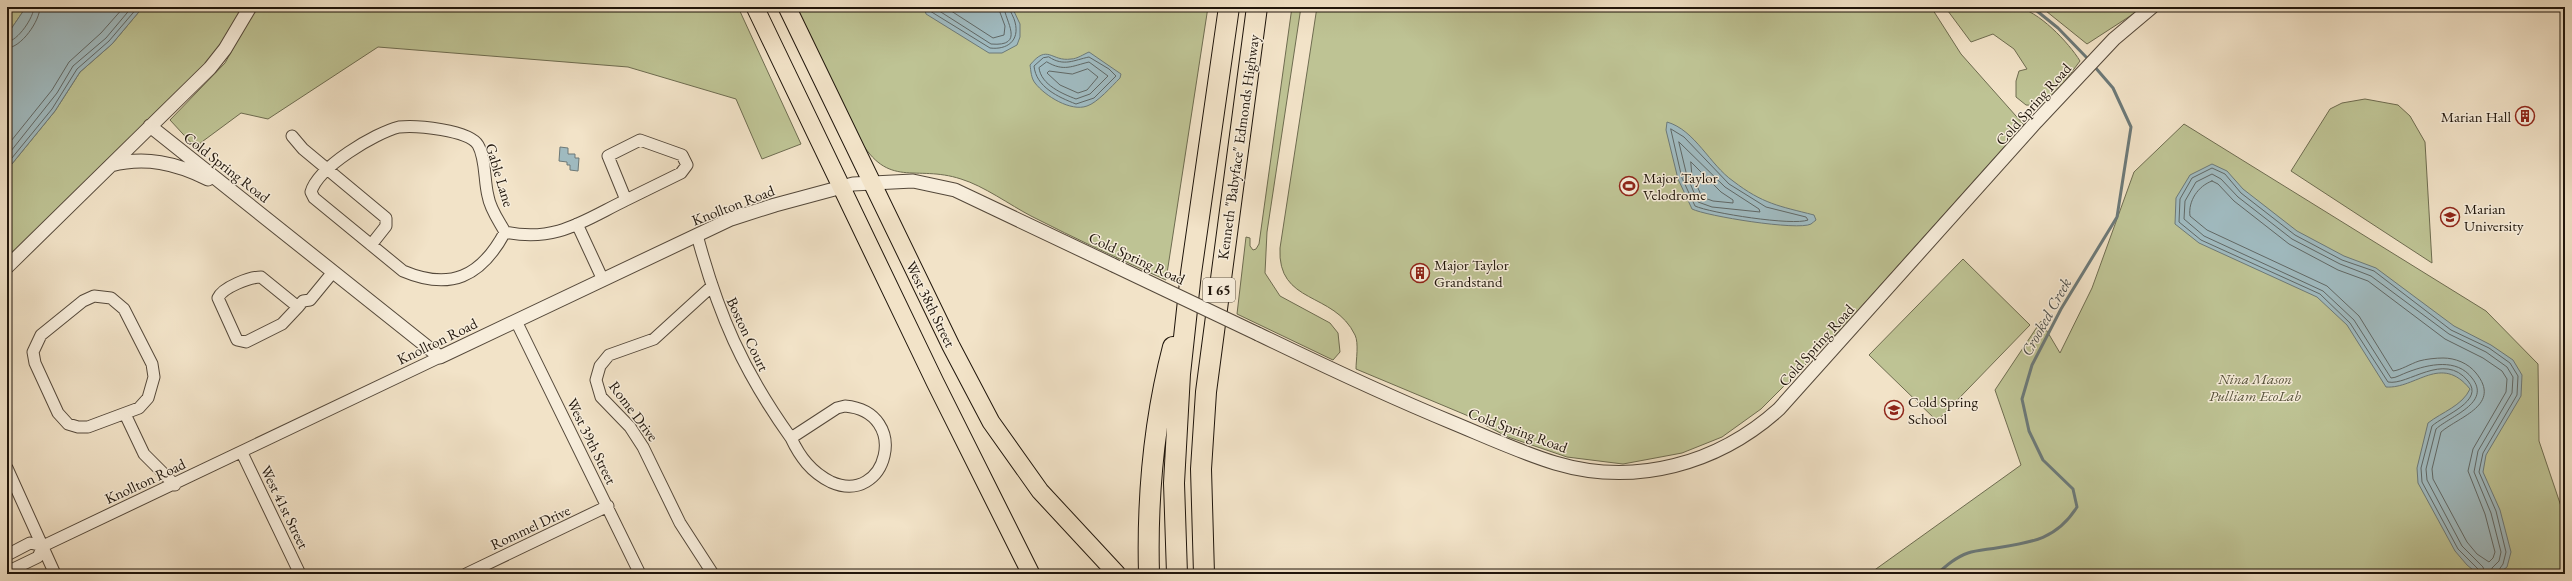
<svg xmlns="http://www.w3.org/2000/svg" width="2572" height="581" viewBox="0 0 2572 581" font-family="'EB Garamond',serif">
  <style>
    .green { fill: #bec394; stroke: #6e6c50 }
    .water { fill: #a0bbc1; stroke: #6c7978 }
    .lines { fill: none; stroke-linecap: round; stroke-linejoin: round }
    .shore { stroke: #606866; stroke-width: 1 }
    .stream { stroke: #6c7978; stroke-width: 3 }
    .minor-casing { stroke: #54483a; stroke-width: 13 }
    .tertiary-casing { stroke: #54483a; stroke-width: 15 }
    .primary-casing { stroke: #1f150b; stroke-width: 19 }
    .motorway-casing { stroke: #1f150b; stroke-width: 22 }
    .minor { stroke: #f7eddb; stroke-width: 11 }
    .tertiary { stroke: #f7eddb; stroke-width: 13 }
    .primary { stroke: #f2e3c8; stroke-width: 17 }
    .motorway { stroke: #f2e3c8; stroke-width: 20 }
    .tertiary-bridge-casing { stroke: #54483a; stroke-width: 15; stroke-linecap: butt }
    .tertiary-bridge { stroke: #f7eddb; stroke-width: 13 }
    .labels { text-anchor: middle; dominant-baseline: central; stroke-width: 3; stroke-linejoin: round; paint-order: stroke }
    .shield { fill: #f7eddb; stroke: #605649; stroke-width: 1 }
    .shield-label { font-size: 14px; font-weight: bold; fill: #1f150b }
    .street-label { font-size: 15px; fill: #1f150b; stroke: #f7eddb }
    .poi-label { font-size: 15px; fill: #1f150b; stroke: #f7eddb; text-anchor: start }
    .park-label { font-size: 15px; font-style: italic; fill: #57523b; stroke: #f7eddb }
    .water-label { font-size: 16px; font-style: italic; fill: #4c4f4b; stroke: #f7eddb }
  </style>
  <rect width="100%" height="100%" fill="#f2e3c8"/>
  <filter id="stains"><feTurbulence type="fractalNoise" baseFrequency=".005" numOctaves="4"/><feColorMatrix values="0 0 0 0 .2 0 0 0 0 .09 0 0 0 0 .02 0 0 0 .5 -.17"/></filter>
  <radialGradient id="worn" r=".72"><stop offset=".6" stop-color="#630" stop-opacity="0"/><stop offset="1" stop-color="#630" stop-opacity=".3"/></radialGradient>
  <path class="green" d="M7,7H26L7,35Z
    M143,7H245L215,54L7,262V170L55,111L80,72L112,44Z
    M256,7H738L801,144L762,159L736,99L628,67L378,47L268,119L241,113L195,147L170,120L225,63Z
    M795,7H1208L1166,280C1121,260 1076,239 1031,216C1010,205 984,186 961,179C915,164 888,190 859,138Z
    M1292,7H1301L1267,232L1265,273L1280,296L1330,323L1338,333L1340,352L1333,360L1237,314L1246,237L1250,238V246L1253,250L1256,249L1259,244Z
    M1317,7H1931L1961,54L2024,125L1842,328L1761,409L1722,437L1682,453L1623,464L1567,457L1508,437L1466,415L1356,369C1356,360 1359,343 1355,335C1334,291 1277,305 1280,248Z
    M1945,7C1968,7 1993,4 2016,7C2038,10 2069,43 2080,61L2065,81L2066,84L2044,106L2026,105L2016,97V81L2019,71L2027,69L2014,49L1993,34L1971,42Z
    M2041,7H2144L2087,44Z
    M2365,99L2398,105L2410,116L2425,142L2432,263L2291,171L2330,109L2342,103Z
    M2184,124L2486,311L2538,364L2539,441L2565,518V574H1869L2021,465L1995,390L2041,321L2060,353L2092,288L2134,172Z
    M1963,259L2030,325L1937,421L1869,355Z"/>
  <path class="water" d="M26,7H143L112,44L80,72L55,111L7,170V35Z
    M924,7H1012L1020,24V37L1017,45L1002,53H989L926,14Z
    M1089,52L1121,74L1120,78C1112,86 1097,103 1087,106C1071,112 1045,96 1035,83C1031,78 1031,71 1030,65C1048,43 1051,62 1071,59C1077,59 1084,54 1089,52Z
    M1667,122C1695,130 1710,165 1733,181C1763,204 1779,206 1814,215L1816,220C1814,221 1813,223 1811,224C1798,231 1706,216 1692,209L1678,179L1666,130Z
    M560,147L568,148V154H575V158H579L578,171L570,170V165H567V162L559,161Z
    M2212,164L2227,171L2243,189L2297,231L2344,256L2376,268L2454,326L2491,345L2513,360L2522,375L2521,396L2486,455L2483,472L2500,510L2511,552L2507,567L2498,574H2478L2467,565L2455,551L2418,483L2417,468L2428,423C2442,412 2462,406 2470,389C2441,353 2416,389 2386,387L2347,325L2317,297L2199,243L2175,224L2176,198L2190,175Z"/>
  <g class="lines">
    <path class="shore" d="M928,7L930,11L990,48C1007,50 1020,41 1015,22C1014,17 1010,12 1009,7
      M933,7L991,44C1026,47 1005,21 1004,7
      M945,7L993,38L1004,35L1005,26L998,7
      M7,42C18,41 34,17 34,7
      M7,48C21,48 40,21 40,7
      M1049,57C1064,67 1074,60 1089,57L1109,69L1116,76L1094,98L1076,104C1058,97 1036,87 1034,66L1043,58Z
      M1047,62C1064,72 1072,66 1089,62L1108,76L1090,94L1076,99C1063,94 1041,85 1039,68Z
      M1088,69L1098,77L1087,90L1078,93L1060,85L1047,73L1049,71L1072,74Z
      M1671,129L1684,137L1729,184L1766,207L1806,217L1808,220C1793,226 1710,213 1695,206L1682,178Z
      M1679,142L1725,187L1759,209L1760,212L1712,207L1698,202L1687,176Z
      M7,146L52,90L69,62L101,33L124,7
      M7,156L57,93L73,66L106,38L132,7
      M1691,162L1721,192L1733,200V203L1713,201L1702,197L1692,175Z
      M7,164L52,109L77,69L109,41L138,7
      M2212,181L2218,184L2234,201L2289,244L2338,270L2368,281L2445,339L2483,358L2502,371L2507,379L2506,392L2473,449L2468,471L2485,514L2495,552L2493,558L2489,562L2477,554L2467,542L2433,479L2432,469L2441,432C2460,416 2502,405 2476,373C2468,363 2455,358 2443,358C2436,358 2426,359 2419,361C2410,364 2401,370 2393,371L2359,316L2327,286L2207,230L2190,216C2188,201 2198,186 2212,181Z
      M2480,574L2479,570L2458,549L2422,482L2421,468L2432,426C2444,415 2485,401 2468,381C2444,351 2408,386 2388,382L2350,323L2320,294L2201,240L2179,222L2180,199L2192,178L2212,168L2225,174L2241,193L2295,235L2342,260L2374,271L2451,330L2489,348L2510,363L2518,376L2517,395L2483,453L2479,472L2496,511L2506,552L2503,564L2496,574
      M2485,574L2483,567L2462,546L2427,480L2426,469L2436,429C2450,416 2492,403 2472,378C2457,358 2429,364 2408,372C2402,374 2396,378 2391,378L2354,320L2323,291L2204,236L2184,219L2185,201L2196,182L2212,174L2221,179L2238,197L2292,239L2340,264L2371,276L2449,334L2486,352L2507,367L2513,377L2512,393L2478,451L2474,472L2491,513L2501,552L2499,561L2492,568L2491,574"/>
    <path class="stream" d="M2032,7L2058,28L2089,60
      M1937,574C1946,566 1956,557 1968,553C1974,551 1982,550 1989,549C2027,543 2055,542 2077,507L2073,489L2043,460L2029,431L2022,399L2032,365L2061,309L2117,217L2131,127L2113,88L2094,66"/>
    <g class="minor-casing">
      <path id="minor" d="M399,127C416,125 469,130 478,145C486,159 484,181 488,196C490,209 499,221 505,232C481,277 450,291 403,271L314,198L311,192C318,167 375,133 399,127Z
        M292,136L303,149L386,218V226L371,245
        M640,140L682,155L687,165L681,173L626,200L608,156Z
        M577,224L603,280
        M505,232C555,243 583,221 626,200
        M697,235C718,314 743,371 791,438
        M261,277L298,307L282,324L246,342L237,340L218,298C223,287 250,277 261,277Z
        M711,287L654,339L609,355L600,366L596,380L601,397L630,427L643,447L680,523L713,574
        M94,296L111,298L124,309L152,364L154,377L148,398L139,408L88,427H78L68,424L58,413L35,363L33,352L41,335L83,301Z
        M298,307L303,301L310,300L333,272
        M516,321L640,574
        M845,406C912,412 887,507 831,482C811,472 800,457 791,438L837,408Z
        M125,414L144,454L175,485
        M242,453L300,574
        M7,468L55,574
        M7,555L30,543L43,546L440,357
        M7,572L38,557L43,546
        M466,574L608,506"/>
    </g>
    <g class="tertiary-casing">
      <path id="tertiary" d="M150,126L440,357L731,219L775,205L853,184L913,181L955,190L1113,265
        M111,165C145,156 176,163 208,179
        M7,267L210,68L225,49L250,7
        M1258,334C1322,365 1385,395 1451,422C1485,436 1519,452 1555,463C1635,487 1718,464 1779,409L2036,122L2114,39L2152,7"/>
    </g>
    <g class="primary-casing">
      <path id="primary" d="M755,7L935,382L1031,574
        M787,7L951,346L991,422L1040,491L1117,574"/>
    </g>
    <g class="motorway-casing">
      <path id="motorway" d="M1149,574C1147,499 1154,420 1173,347
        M1177,574L1174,483L1180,374L1191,273L1229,7
        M1204,574L1201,469L1206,392L1257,7"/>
    </g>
    <use href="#minor" class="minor"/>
    <use href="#tertiary" class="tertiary"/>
    <use href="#primary" class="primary"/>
    <use href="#motorway" class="motorway"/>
    <g class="tertiary-bridge-casing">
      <path id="tertiary-bridge" d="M1113,265L1258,334"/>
    </g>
    <use href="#tertiary-bridge" class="tertiary-bridge"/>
  </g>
  <defs>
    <g id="building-ring" transform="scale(1)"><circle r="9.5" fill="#f7eddb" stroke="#8f2418" stroke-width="1.5"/><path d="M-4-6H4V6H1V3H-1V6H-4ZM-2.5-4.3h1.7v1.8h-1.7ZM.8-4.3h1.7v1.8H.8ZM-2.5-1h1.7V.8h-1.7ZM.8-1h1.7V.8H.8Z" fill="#8f2418"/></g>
    <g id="stadium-ring" transform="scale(1)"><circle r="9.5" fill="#f7eddb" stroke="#8f2418" stroke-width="1.5"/><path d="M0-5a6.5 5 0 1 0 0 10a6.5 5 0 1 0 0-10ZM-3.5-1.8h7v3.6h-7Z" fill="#8f2418"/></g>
    <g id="university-ring" transform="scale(1)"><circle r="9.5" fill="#f7eddb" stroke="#8f2418" stroke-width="1.5"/><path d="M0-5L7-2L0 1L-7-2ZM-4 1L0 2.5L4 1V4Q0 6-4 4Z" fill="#8f2418"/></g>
    <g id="school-ring" transform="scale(1)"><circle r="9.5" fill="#f7eddb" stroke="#8f2418" stroke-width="1.5"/><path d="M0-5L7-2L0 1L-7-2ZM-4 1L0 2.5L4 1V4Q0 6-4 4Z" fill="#8f2418"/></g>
  </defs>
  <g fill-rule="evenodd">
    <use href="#building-ring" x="2525" y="116"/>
    <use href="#stadium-ring" x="1629" y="186"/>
    <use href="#university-ring" x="2450" y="217"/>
    <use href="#building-ring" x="1420" y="273"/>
    <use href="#school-ring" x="1894" y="410"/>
  </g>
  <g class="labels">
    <rect class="shield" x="1203" y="278" width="32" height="24" rx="3"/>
    <g class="shield-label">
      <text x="1219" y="290">I 65</text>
    </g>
    <g class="street-label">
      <text transform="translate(2033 104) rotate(-48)">Cold Spring Road</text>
      <text transform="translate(1238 147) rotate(-82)">Kenneth "Babyface" Edmonds Highway</text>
      <text transform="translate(227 167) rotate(38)">Cold Spring Road</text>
      <text transform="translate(500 175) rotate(73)">Gable Lane</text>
      <text transform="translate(733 205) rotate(-21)">Knollton Road</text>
      <text transform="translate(1137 258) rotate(25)">Cold Spring Road</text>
      <text transform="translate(931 304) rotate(64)">West 38th Street</text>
      <text transform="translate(748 334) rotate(65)">Boston Court</text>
      <text transform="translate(437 341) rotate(-26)">Knollton Road</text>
      <text transform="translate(1816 345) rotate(-48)">Cold Spring Road</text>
      <text transform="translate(634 411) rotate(53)">Rome Drive</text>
      <text transform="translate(1518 430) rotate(20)">Cold Spring Road</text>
      <text transform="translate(592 441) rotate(64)">West 39th Street</text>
      <text transform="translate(145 481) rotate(-25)">Knollton Road</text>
      <text transform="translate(285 507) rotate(64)">West 41st Street</text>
      <text transform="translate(530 527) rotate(-25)">Rommel Drive</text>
    </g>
    <g class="poi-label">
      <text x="2511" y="116" text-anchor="end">Marian Hall</text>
      <text x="1643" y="177">Major Taylor<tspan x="1643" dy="17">Velodrome</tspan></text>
      <text x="2464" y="208">Marian<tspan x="2464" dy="17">University</tspan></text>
      <text x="1434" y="264">Major Taylor<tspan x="1434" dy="17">Grandstand</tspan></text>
      <text x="1908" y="401">Cold Spring<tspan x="1908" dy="17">School</tspan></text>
    </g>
    <g class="park-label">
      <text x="2255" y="378">Nina Mason<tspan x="2255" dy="17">Pulliam EcoLab</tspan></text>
    </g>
    <g class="water-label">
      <text transform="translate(2046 317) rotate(-61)">Crooked Creek</text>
    </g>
  </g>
  <rect width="2572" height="581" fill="none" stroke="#f2e3c8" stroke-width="24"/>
  <rect x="8" y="8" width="2556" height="565" fill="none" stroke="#1f150b" stroke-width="2"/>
  <rect x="12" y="12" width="2548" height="557" fill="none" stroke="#1f150b"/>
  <rect width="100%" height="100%" filter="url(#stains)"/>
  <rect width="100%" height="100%" fill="url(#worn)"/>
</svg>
